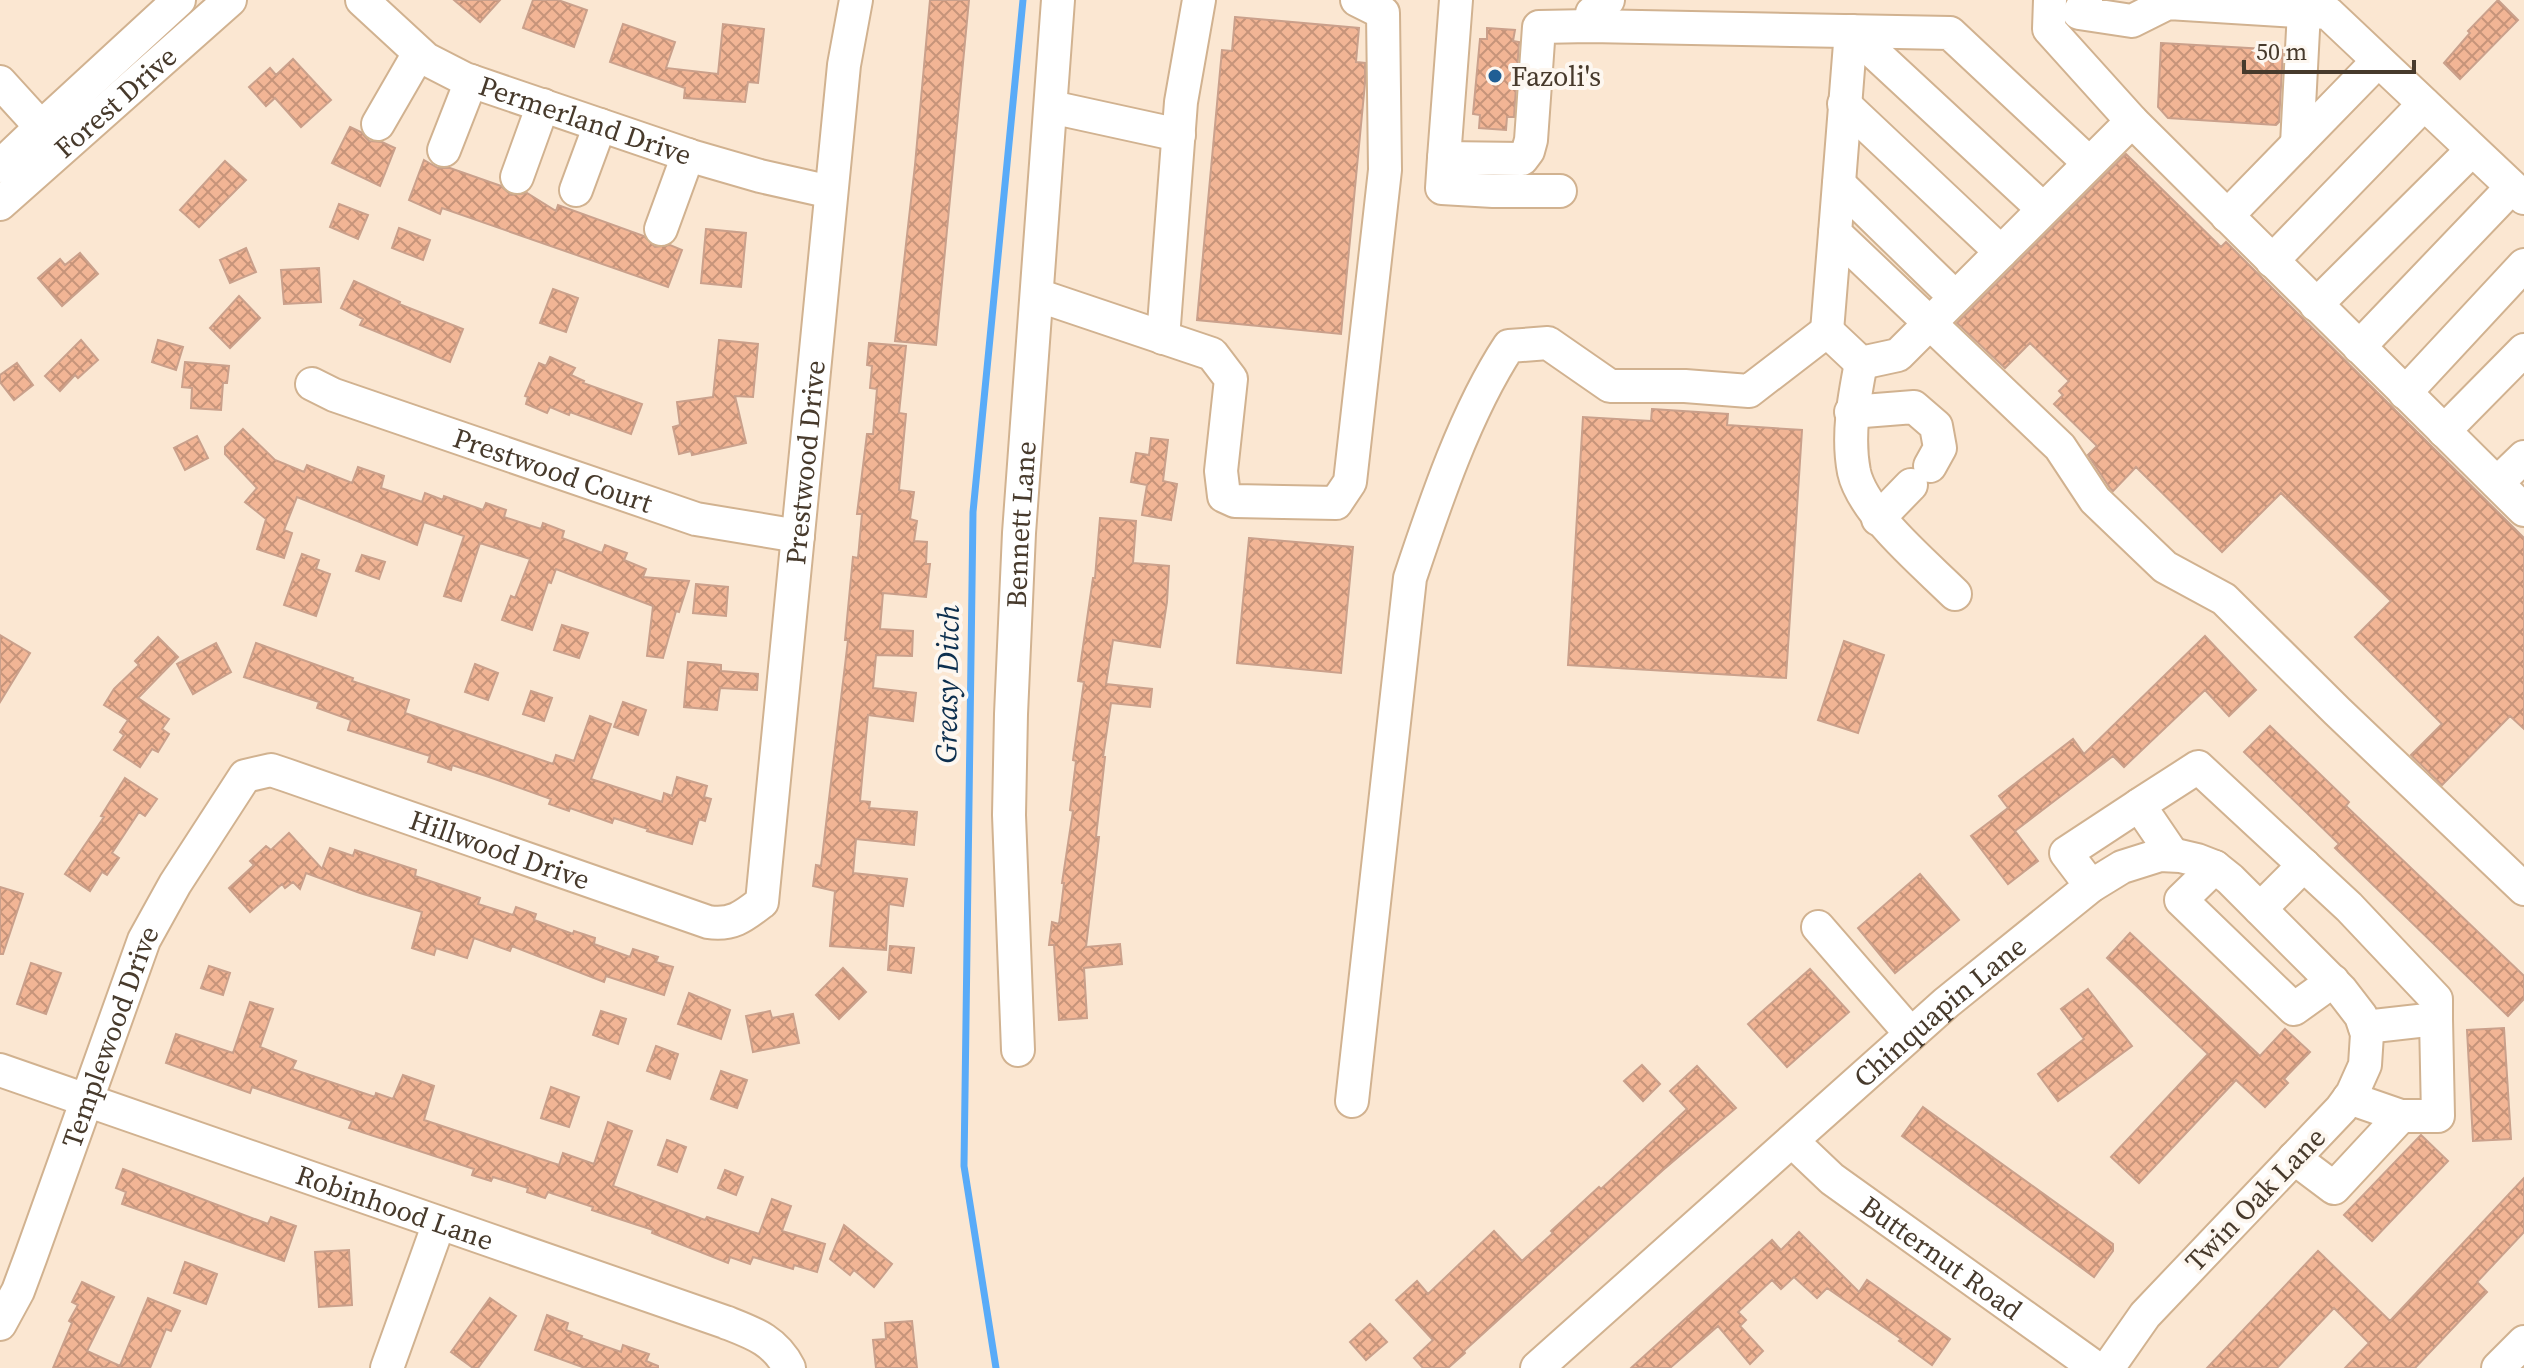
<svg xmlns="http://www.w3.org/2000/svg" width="2524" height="1368" viewBox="0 0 2524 1368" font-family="'Source Serif 4',serif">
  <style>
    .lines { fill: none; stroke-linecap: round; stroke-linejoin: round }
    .stream { stroke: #59abf8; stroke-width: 7 }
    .building { fill: url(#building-cross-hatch); stroke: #caa08b; stroke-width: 2 }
    .minor-casing { stroke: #d1b290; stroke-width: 36 }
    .minor { stroke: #fff; stroke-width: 32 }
    .poi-dot { fill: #205e94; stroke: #fdf7f0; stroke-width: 3 }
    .labels { text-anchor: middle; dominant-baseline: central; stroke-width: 8; stroke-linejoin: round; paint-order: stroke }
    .poi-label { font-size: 28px; fill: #473a2c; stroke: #fdf7f0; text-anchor: start }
    .street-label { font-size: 28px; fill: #473a2c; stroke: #fdf7f0 }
    .water-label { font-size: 30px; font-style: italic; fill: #0d2f4e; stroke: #fdf7f0 }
  </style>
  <defs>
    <pattern id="building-cross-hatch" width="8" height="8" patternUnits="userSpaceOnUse" patternTransform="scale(2)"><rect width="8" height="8" fill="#f2b595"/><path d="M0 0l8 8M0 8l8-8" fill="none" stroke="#c6947a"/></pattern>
  </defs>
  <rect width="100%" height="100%" fill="#fbe7d2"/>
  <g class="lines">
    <path class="stream" d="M996,1368L964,1166L973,512L1023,0"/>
  </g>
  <path class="building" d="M454,0H500L480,22Z
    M533,0H558L587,10L574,47L523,28Z
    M930,0H969L936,345L895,341L915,165Z
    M2498,0L2518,20L2460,79L2444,63L2470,33L2468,31Z
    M1235,17L1359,28L1356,62L1365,63V83L1341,334L1197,320L1222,50L1232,51Z
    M623,24L675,42L666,68L718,74L723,24L764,29L758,83L748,82L745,102L684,98L685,88L610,62Z
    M1487,28L1515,30L1513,41L1519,42L1514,117H1507L1506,130L1479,128L1480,115L1473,114L1480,39H1487Z
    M2161,43L2283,50L2279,122L2276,125L2168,118L2158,107Z
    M293,59L331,100L301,127L275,98L266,106L249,87L270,68L276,75Z
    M350,127L361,132L369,141L382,142L395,148L380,186L332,163Z
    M2126,154L2221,247L2226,242L2524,538V729L2510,716L2442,785L2411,755L2442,724L2355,637L2391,601L2281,493L2222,552L2136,467L2113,491L2110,488L2088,455L2097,446L2054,404L2063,395L2059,391L2069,381L2030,343L2005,368L1957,323Z
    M424,160L438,168H450L501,186L511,195L527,193L556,211L558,205L644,236L655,247L670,245L682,250L668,287L442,208L440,214L409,200Z
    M225,161L246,180L199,227L180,210Z
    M339,204L368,215L358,239L330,227Z
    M399,228L430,240L423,260L392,248Z
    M706,229L746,233L741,287L701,283Z
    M246,248L256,272L230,283L220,260Z
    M80,253L98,274L62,306L38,278L60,259L65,265Z
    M319,268L321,302L284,304L281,270Z
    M354,281L400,302L399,304L463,329L450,362L360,325L363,319L341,308Z
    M553,289L578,298L566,332L540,323Z
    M239,296L260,318L230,348L210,328Z
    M81,340L98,360L78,378L75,375L60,391L45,376Z
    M158,340L183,347L176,370L152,362Z
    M719,340L758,344L753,397L735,396L746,443L692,455L691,451L679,454L673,427L680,425L677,402L713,397Z
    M869,343L906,346L899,413L906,414L899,490L914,492L910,519L917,521L914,541L927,542L926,564H930L926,597L883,593L880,629L913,631L912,656L876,655L873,688L916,693L913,721L868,715L860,801L870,802L869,808L917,812L914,845L856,839L853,873L907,879L903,906L889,904L886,950L830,946L835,891L813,886L816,865L821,866L848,640H845L853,557L858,558L862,514H857L867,434H873L877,389L870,388L872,366L867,365Z
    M550,357L575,368L571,375L584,381L583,383L642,404L631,434L570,412L569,415L550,407L547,413L526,404L528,397L525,396L539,363L546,366Z
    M185,362L229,366L227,383H223L221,410L191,408L192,388L182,387Z
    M17,363L33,385L14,400L0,382V375Z
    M1652,409L1728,414L1727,425L1802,430L1786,678L1568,665L1583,417L1651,421Z
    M243,429L275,460L304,472L307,465L352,483L358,467L384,476L381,488L422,502L425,493L443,500L444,496L483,510L486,503L506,510L504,517L541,529L543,523L564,531L562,538L602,553L605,545L627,553L624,560L646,569L643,577L689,581L679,612L676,611L663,658L647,656L653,606L556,569L551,583L548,582L532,630L502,620L511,596L515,598L530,559L480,543L461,601L444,596L464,536L424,522L417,545L297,497L284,530L292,533L284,558L257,549L266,519L245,502L257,488L225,454V447Z
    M197,436L208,458L185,470L174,448Z
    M1151,438L1168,440L1163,481L1177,484L1171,520L1142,515L1147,485L1131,482L1136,453L1149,455Z
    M1100,518L1136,521L1133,563L1169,566L1167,602L1160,647L1113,640L1106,684L1152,689L1150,707L1111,703L1103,757H1105L1096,837H1099L1086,947L1120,944L1122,964L1084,968L1087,1018L1059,1020L1054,945H1049L1052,922L1059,924L1064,883H1062L1073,811L1070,810L1076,761L1073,760L1084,682L1078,681L1093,578H1095Z
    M1249,538L1353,547L1341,673L1237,663Z
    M302,554L319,560L316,569L330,574L316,616L284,605Z
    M362,555L385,562L379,579L356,571Z
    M696,584L728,587L726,616L693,613Z
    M562,625L588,633L579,658L554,650Z
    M0,635L30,653L0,702Z
    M2205,636L2256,690L2229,716L2205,690L2124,767L2113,756L2015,831L2038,861L2008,884L1971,836L2008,808L1999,796L2073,739L2084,754Z
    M158,637L178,657L138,698L169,719L162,729L169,734L158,752L152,749L140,767L114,750L124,735L120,732L128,720L104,705L114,689L139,665L135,661Z
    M1844,641L1884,655L1858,733L1818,720Z
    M216,643L231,672L193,694L177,664Z
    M256,643L353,678L352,681L409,700L405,713L553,764L556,755L574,761L590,716L611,724L591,779L662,802L664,793L672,796L677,777L707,786L704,797L711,799L705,821L699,819L692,844L647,831L648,829L614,818L612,823L570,808L569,811L549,804L551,799L489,777L452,765L451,770L428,762L430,756L348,730L351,720L317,708L319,702L244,677Z
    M688,662L721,665V671L758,674L757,690L720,688L717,710L684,707Z
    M475,664L498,673L488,700L465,692Z
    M531,691L552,698L544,721L523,714Z
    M623,702L646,710L638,735L614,727Z
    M2270,726L2349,802L2346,806L2524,976V999L2508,1016L2335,848L2339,844L2244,752Z
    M125,778L157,799L145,816L139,812L112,853L119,858L107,875L102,872L90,891L65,874L104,817L101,816Z
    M289,833L322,869L330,848L353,856L355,850L416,870L415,876L480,898L478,904L513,915L516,907L536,914L534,920L573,934L574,931L595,938L594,944L630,957L633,949L658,957L656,962L673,967L664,995L606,976L604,982L512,946L510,951L474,938L467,958L436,948L434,955L412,948L422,912L360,893L306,873L300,889L293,882L285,888L282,884L250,912L229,888L254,865L250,861L266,846L271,850Z
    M1920,874L1959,920L1895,973L1858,928Z
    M0,887L23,894L3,954H0Z
    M2130,933L2260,1056L2285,1029L2310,1052L2284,1079L2288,1083L2265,1107L2236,1080L2139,1183L2111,1157L2208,1054L2107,958Z
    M890,946L914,948L911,973L888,970Z
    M31,963L61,973L46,1014L17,1004Z
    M209,966L230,973L223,995L201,988Z
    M843,968L866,992L839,1019L816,995Z
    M1810,969L1849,1012L1787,1067L1748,1024Z
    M2088,989L2132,1046L2058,1101L2038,1074L2084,1039L2061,1009Z
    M689,993L730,1010L721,1039L678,1024Z
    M250,1002L273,1009L260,1047L296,1061L292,1069L375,1097L376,1093L393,1099L403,1075L434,1086L424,1120L559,1165L563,1153L594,1164L608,1122L632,1131L613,1186L705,1220L707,1217L759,1234L772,1199L791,1206L782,1231L825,1244L817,1272L794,1265L793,1269L753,1257L750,1264L730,1257L728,1263L652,1233L653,1230L592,1210L593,1207L548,1192L545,1198L527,1192L528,1188L493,1177L491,1181L472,1175L474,1169L349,1128L352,1121L252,1087L250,1093L166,1063L176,1034L233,1053Z
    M601,1011L626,1019L618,1044L593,1035Z
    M770,1011L772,1018L793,1014L799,1043L753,1052L746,1016Z
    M2504,1028L2511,1139L2473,1141L2467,1030Z
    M656,1046L678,1054L670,1079L647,1071Z
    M1642,1065L1660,1084L1643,1101L1624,1081Z
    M1697,1066L1736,1108L1663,1170L1464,1351L1465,1353L1448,1368H1423L1414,1358L1433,1340L1396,1300L1417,1281L1428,1294L1494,1231L1522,1261L1553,1233L1551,1231L1599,1187L1601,1189L1687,1109L1670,1091Z
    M721,1071L747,1080L737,1108L711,1099Z
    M551,1087L579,1097L569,1127L541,1118Z
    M1923,1107L2113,1244V1251L2094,1277L1902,1136Z
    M2421,1135L2448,1161L2372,1241L2344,1215Z
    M667,1140L686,1147L677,1172L658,1165Z
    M123,1169L268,1224L271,1217L296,1226L284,1261L122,1204L126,1192L116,1188Z
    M725,1170L743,1177L736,1195L718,1188Z
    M2524,1178V1232L2477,1282L2487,1292L2415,1368H2345L2369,1343L2334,1308L2277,1368H2207L2318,1251L2390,1321Z
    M844,1225L892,1264L874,1287L854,1270L850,1275L830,1259Z
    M1799,1232L1859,1292L1867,1280L1950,1339L1932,1365L1899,1341L1901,1339L1827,1288L1817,1298L1794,1277L1781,1289L1772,1280L1738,1312L1746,1320L1740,1326L1763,1351L1750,1364L1718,1326L1670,1368H1631L1772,1240L1781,1250Z
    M349,1250L352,1305L319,1307L315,1252Z
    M185,1262L217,1274L206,1304L174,1293Z
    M82,1282L114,1297L87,1351L120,1366L148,1298L180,1311L171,1331L166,1329L150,1368H53L72,1323L69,1321L78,1305L72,1302Z
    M490,1298L516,1316L478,1368H473L451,1352Z
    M547,1315L568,1323L566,1330L582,1336L581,1338L621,1352L623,1345L649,1354L646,1361L658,1366V1368H585L535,1350Z
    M912,1321L917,1368H876L873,1340L886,1339L885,1323Z
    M1370,1324L1387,1342L1366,1360L1350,1342Z"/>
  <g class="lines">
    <g class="minor-casing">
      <g id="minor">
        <path id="s1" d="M362,0L426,59L465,79L691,156L760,176L831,192"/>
        <path d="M1456,0L1444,158L1522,159L1528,151L1531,140L1539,27L1590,26L1950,33L2089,163"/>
        <path d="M2050,0L2049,29L2132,121L2524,510"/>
        <path d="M2086,0L2079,13L2132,21L2168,3L2328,13L2524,198"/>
        <path d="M1592,13L1608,0"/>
        <path d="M1851,31L1835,233L2060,447L2095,500L2165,567L2224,599L2337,711L2524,889"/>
        <path d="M1851,31L2043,209"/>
        <path d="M0,82L41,127L179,0"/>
        <path d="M1844,104L2001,252"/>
        <path d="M1051,107L1179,135"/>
        <path d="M378,124L419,53"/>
        <path d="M2297,144L2304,11"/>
        <path d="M444,150L471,81"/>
        <path d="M1444,158L1442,188L1493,191H1560"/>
        <path d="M0,166L41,127"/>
        <path d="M517,177L543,105"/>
        <path d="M1839,184L1955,297"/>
        <path d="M576,190L600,125"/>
        <path id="s2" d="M0,204L230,0"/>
        <path d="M2227,216L2378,61"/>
        <path d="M661,229L688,155"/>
        <path d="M2272,261L2424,104"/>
        <path d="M1037,295L1212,354L1231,379L1221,471L1224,496L1235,501L1336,503L1350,482L1385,170L1383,13L1357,0"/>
        <path d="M2316,305L2471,151"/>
        <path d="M1827,331L1835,233"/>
        <path d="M1163,338L1181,102L1199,0"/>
        <path d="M2359,347L2512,187"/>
        <path d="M1861,363C1854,399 1847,436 1854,472C1863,513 1926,565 1955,594"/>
        <path id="s3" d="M312,384L334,395L696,519L798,536"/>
        <path d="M2405,393L2524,265"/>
        <path d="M1851,412L1914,407L1936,426L1940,448L1930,466"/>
        <path d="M2444,431L2524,350"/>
        <path d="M2497,483L2524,457"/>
        <path d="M1878,519L1911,485"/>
        <path d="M2173,855L2139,805L2198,767L2349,907L2436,999V1019"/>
        <path d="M2215,867L2181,900L2294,1009L2333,981"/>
        <path d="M2091,886L2066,853L2139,805"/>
        <path d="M2260,909L2304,865"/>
        <path d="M1818,927L1911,1034"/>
        <path id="s4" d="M1018,1050L1009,815L1011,714L1019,533L1058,0"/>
        <path id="s5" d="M0,1070L725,1322C753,1333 775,1340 789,1368"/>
        <path d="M2349,1098L2401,1116H2438L2436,1019L2365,1027"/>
        <path d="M1352,1101L1410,578C1435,503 1466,411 1509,346L1548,343L1610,386H1685L1749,391L1827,331L1861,363L1898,355L2132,121"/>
        <path id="s6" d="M1792,1141L1832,1179L2096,1368"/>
        <path d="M2294,1158L2334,1188L2401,1116"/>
        <path id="s7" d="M0,1324L18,1291L31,1256L144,940L175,884L245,776L271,770L286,775L708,922C732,926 744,916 762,902L844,65L856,0"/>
        <path d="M387,1368L439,1223"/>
        <path id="s8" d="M1537,1368L1946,1003L2091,886L2122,867L2160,855L2180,856L2197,860L2215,867L2230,879L2341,990L2361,1016L2367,1034L2365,1065L2352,1094L2341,1109L2145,1315L2108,1368"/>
        <path d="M2498,1368L2524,1342"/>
      </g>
    </g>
    <use href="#minor" class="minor"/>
  </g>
  <circle class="poi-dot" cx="1495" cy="76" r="8"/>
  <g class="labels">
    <g class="poi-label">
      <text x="1511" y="76">Fazoli's</text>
    </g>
    <g class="street-label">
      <text stroke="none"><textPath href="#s2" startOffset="154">Forest Drive</textPath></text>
      <text stroke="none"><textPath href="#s1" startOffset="258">Permerland Drive</textPath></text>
      <text stroke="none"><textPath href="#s7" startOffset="1594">Prestwood Drive</textPath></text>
      <text stroke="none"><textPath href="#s3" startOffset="256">Prestwood Court</textPath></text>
      <text stroke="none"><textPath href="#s4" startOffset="526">Bennett Lane</textPath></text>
      <text stroke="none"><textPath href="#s7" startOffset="872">Hillwood Drive</textPath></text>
      <text stroke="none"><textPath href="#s8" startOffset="538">Chinquapin Lane</textPath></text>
      <text stroke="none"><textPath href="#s7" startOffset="308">Templewood Drive</textPath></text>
      <text transform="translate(2255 1199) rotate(-46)">Twin Oak Lane</text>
      <text stroke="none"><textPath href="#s5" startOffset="418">Robinhood Lane</textPath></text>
      <text stroke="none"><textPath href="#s6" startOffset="190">Butternut Road</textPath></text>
    </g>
    <g class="water-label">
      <text transform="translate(947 684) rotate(-89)">Greasy Ditch</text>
    </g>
  </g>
  <path d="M2244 60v12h170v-12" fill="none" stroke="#473a2c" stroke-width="4"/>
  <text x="2256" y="60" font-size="24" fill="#473a2c" stroke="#fdf7f0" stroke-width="6" paint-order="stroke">50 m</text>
</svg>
